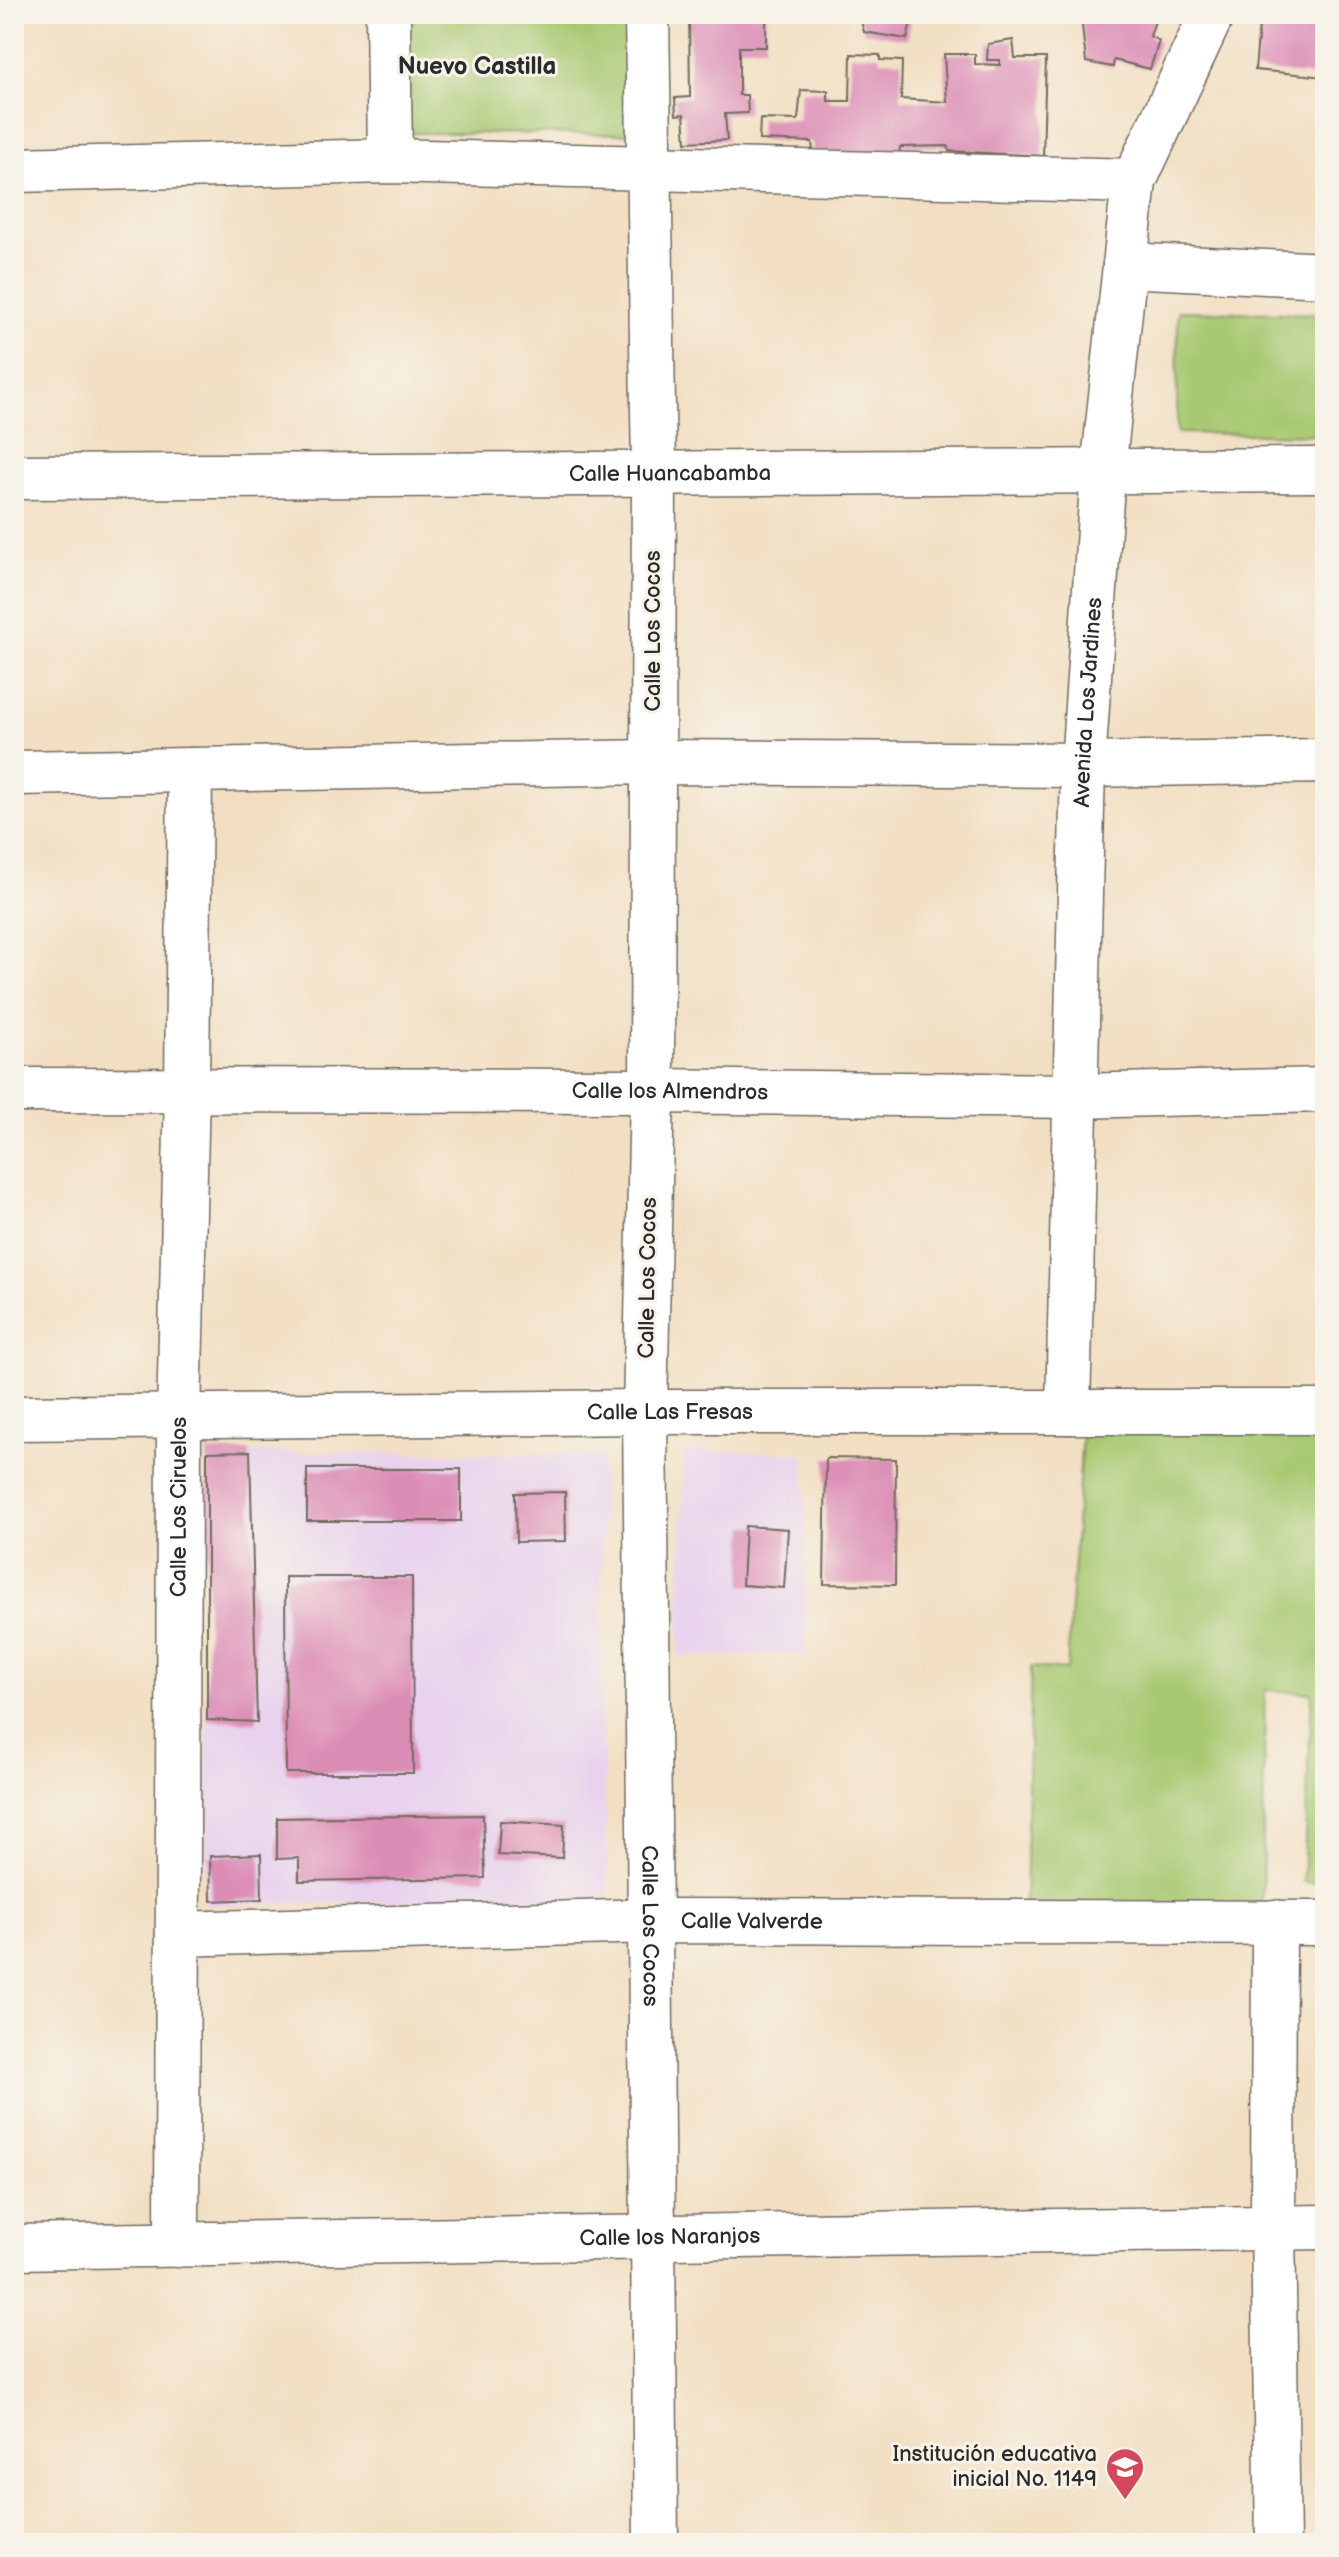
<svg xmlns="http://www.w3.org/2000/svg" width="1339" height="2557" viewBox="0 0 1339 2557" font-family="'Balsamiq Sans',sans-serif">
  <style>
    .built { fill: #e8d2ee }
    .green { fill: #a8c972; stroke: #6a7a4e; stroke-width: 2 }
    .building { fill: #dc8db6 }
    .lines { fill: none; stroke-linecap: round; stroke-linejoin: round }
    .minor-casing { stroke: #716a60; stroke-width: 47 }
    .tertiary-casing { stroke: #716a60; stroke-width: 47 }
    .minor { stroke: #fff; stroke-width: 44 }
    .tertiary { stroke: #fff; stroke-width: 44 }
    .labels { text-anchor: middle; dominant-baseline: central; stroke-width: 6; stroke-linejoin: round; paint-order: stroke }
    .street-label { font-size: 22px; fill: #2b2b2b; stroke: #f7f3e8 }
    .poi-label { font-size: 22px; fill: #2b2b2b; stroke: #f7f3e8; text-anchor: end }
    .neighbourhood-label { font-size: 24px; font-weight: bold; fill: #2b2b2b; stroke: #f7f3e8 }
  </style>
  <rect width="100%" height="100%" fill="#f7f3e8"/>
  <filter id="ink" filterUnits="userSpaceOnUse"><feTurbulence type="fractalNoise" baseFrequency=".0125" numOctaves="2"/><feDisplacementMap in="SourceGraphic" scale="16" xChannelSelector="R" yChannelSelector="G"/><feConvolveMatrix kernelMatrix="1 2 1 2 8 2 1 2 1" color-interpolation-filters="sRGB"/></filter>
  <filter id="wash" filterUnits="userSpaceOnUse"><feTurbulence type="fractalNoise" baseFrequency=".006" numOctaves="4" result="noise"/><feDisplacementMap in="SourceGraphic" scale="32" xChannelSelector="R" yChannelSelector="G"/><feGaussianBlur stdDeviation="1.8" result="paint"/><feColorMatrix in="noise" values="0 0 0 0 0 0 0 0 0 0 0 0 0 0 0 0 0 1.4 0 .05"/><feComposite in="paint" operator="in"/></filter>
  <g filter="url(#wash)">
    <rect width="100%" height="100%" fill="#f2dfc3"/>
    <path class="built" d="M684,1450L805,1454L806,1654L679,1656Z
      M207,1452L602,1454V1716L609,1897L206,1905Z"/>
    <path class="green" d="M409,14H627V134L409,133Z
      M1178,311L1325,314V435L1177,433Z
      M1082,1433H1325V1883L1303,1882L1312,1693L1265,1690L1262,1907L1025,1906L1031,1667L1067,1670Z"/>
    <g id="blocks">
      <path class="building" d="M689,14H766V47H739V95H747L748,113L725,114L727,140L686,142L684,114L676,115L675,98L690,97Z
        M859,14H899V17L911,22L907,39L864,32Z
        M1075,14H1176L1174,21L1157,15L1150,36L1159,41L1150,69L1114,60L1113,67L1086,62L1081,17Z
        M1260,14H1325V77L1255,70Z
        M1013,40L1015,58H1046L1043,156L949,151L948,146L900,147L899,157L813,151L812,142L759,140L760,119L798,120L801,90L828,91V101H850L851,54L880,55V60L902,61L901,99L947,102L944,54H975V64L1000,65V60H987L988,44Z
        M250,1451L257,1722L207,1720V1452Z
        M826,1458L896,1459L895,1585L824,1584Z
        M307,1469H461V1521H307Z
        M565,1492L566,1541L516,1542L515,1493Z
        M745,1526L788,1529L784,1588L742,1585Z
        M285,1577H412L413,1773H286Z
        M483,1815L485,1878L299,1881V1858L277,1859V1818Z
        M500,1821L564,1825L562,1858L498,1855Z
        M261,1854L262,1899L211,1901L210,1856Z"/>
    </g>
  </g>
  <g filter="url(#ink)">
    <use href="#blocks" fill-opacity="0" stroke="#716a60" stroke-width="2"/>
    <g class="lines">
      <g class="minor-casing">
        <g id="minor">
          <path d="M388,14L390,161"/>
          <path id="s1" d="M647,14L654,473L652,1091L645,1412L656,2543"/>
          <path d="M1125,265L1325,275"/>
          <path id="s2" d="M14,477L1325,470"/>
          <path d="M14,773L653,762L1083,765L1325,761"/>
          <path id="s3" d="M14,1090L652,1091L1076,1096L1325,1090"/>
          <path id="s4" d="M14,1418L645,1412H1325"/>
          <path d="M1274,1922L1273,2226L1278,2543"/>
          <path id="s5" d="M178,1934L651,1921L1325,1923"/>
          <path id="s6" d="M177,2245L179,1417L187,1090L190,770"/>
          <path id="s7" d="M14,2247L1325,2227"/>
        </g>
      </g>
      <g class="tertiary-casing">
        <g id="tertiary">
          <path d="M14,170L390,161L1134,181"/>
          <path id="s8" d="M1068,1412L1083,765L1103,471L1134,181L1212,14"/>
        </g>
      </g>
      <use href="#minor" class="minor"/>
      <use href="#tertiary" class="tertiary"/>
    </g>
  </g>
  <defs>
    <g id="school-pin" transform="scale(2)"><path d="M0 17L-7.5 6A9.5 9.5 0 1 1 7.5 6Z" fill="#d1495b" stroke="#f7f3e8"/><path d="M0-5L7-2L0 1L-7-2ZM-4 1L0 2.5L4 1V4Q0 6-4 4Z" fill="#fff"/></g>
  </defs>
  <g fill-rule="evenodd">
    <use href="#school-pin" x="1125" y="2467"/>
  </g>
  <g class="labels">
    <g class="street-label">
      <text stroke="none"><textPath href="#s2" startOffset="656">Calle Huancabamba</textPath></text>
      <text transform="translate(653 631) rotate(-90)">Calle Los Cocos</text>
      <text stroke="none"><textPath href="#s8" startOffset="710">Avenida Los Jardines</textPath></text>
      <text stroke="none"><textPath href="#s3" startOffset="656">Calle los Almendros</textPath></text>
      <text transform="translate(648 1278) rotate(-89)">Calle Los Cocos</text>
      <text stroke="none"><textPath href="#s4" startOffset="656">Calle Las Fresas</textPath></text>
      <text stroke="none"><textPath href="#s6" startOffset="738">Calle Los Ciruelos</textPath></text>
      <text stroke="none"><textPath href="#s5" startOffset="574">Calle Valverde</textPath></text>
      <text stroke="none"><textPath href="#s1" startOffset="1912">Calle Los Cocos</textPath></text>
      <text stroke="none"><textPath href="#s7" startOffset="656">Calle los Naranjos</textPath></text>
    </g>
    <g class="poi-label">
      <text x="1097" y="2454">Institución educativa<tspan x="1097" dy="25">inicial No. 1149</tspan></text>
    </g>
    <g class="neighbourhood-label">
      <text x="477" y="66">Nuevo Castilla</text>
    </g>
  </g>
  <rect width="1339" height="2557" fill="none" stroke="#f7f3e8" stroke-width="48"/>
</svg>
